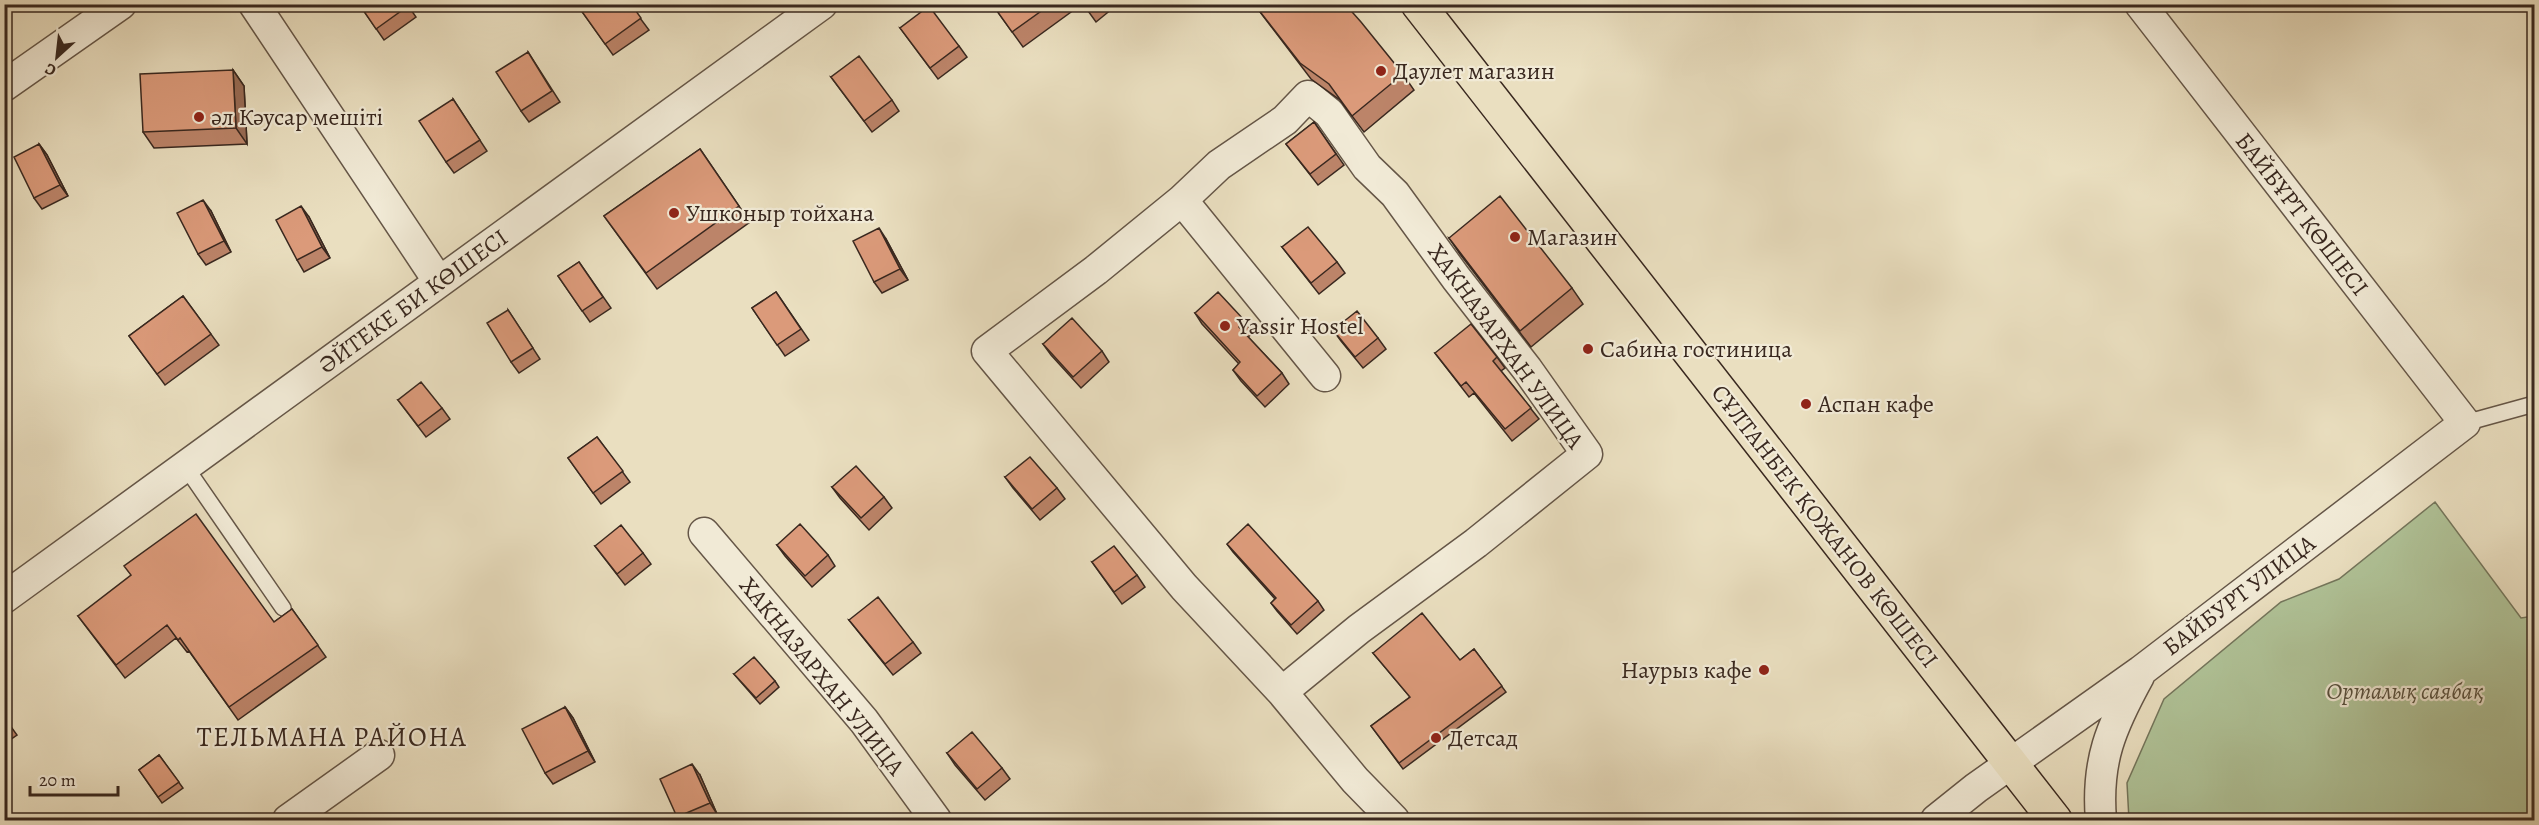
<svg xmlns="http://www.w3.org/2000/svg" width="2539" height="825" viewBox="0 0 2539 825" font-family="Alegreya,serif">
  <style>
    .green { fill: #b0c398; stroke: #74765c; stroke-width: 1.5 }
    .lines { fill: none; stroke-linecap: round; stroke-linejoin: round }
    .lane-casing { stroke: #655647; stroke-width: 18 }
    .street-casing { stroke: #655647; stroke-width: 33 }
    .primary-casing { stroke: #39281f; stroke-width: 36 }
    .lane { stroke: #f1ead6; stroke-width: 15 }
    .street { stroke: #f1ead6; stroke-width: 30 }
    .primary { stroke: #eadfc0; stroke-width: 33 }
    .wall { fill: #bc8469; stroke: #39281f; stroke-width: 1.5 }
    .shaded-wall { fill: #996c55; stroke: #39281f; stroke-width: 1.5 }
    .building { fill: #db9a7a; stroke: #39281f; stroke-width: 1.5 }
    .poi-dot { fill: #8f2418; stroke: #f1ead6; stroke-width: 2 }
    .labels { text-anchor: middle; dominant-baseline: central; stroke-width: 4.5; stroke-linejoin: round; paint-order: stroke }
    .poi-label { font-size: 24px; fill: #39281f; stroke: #f1ead6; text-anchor: start }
    .street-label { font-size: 24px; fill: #39281f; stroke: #f1ead6 }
    .park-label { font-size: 24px; font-style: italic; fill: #574f3d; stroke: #f1ead6 }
    .quarter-label { font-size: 27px; letter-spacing: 1.5px; fill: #39281f; stroke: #f1ead6 }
  </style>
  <rect width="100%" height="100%" fill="#eadfc0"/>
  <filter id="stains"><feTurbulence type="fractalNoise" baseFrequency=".00333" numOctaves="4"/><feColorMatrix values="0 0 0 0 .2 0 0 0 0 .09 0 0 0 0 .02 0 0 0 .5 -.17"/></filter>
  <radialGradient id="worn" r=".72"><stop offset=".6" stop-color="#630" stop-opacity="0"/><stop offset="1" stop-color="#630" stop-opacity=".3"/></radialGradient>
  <path class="green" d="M2435,502L2521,618L2534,616V820H2129L2127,783L2164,699L2281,602L2339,579Z"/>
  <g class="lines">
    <g class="lane-casing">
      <path id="lane" d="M2465,423L2534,404
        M185,466L283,608"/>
    </g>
    <g class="street-casing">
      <path id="street" d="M254,4L439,282
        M4,86L121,4
        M1182,200L1219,165L1285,120L1308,96L1329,113L1367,167L1395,194L1456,278L1527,369L1587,454L1476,543L1359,629L1282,692
        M1325,376L1182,200L1096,270L987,351L1184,587L1282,692L1355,780L1394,820
        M704,533L864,721L936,820
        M4,598L822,4
        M288,820L379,755
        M1936,820L1976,788L2141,671L2465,423L2140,4
        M2101,820C2096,761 2111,727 2139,676"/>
    </g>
    <g class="primary-casing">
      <path id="primary" d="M1418,4L2055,820"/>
    </g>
    <use href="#lane" class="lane"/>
    <use href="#street" class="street"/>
    <use href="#primary" class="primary"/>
  </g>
  <path class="wall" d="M359,4H407L416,17L384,40Z
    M581,4H641L634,10L649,30L613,55L578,6Z
    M992,4H1082L1023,47Z
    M1083,4H1118L1096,22Z
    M1254,4L1403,74L1414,90L1364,132L1340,100L1311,79Z
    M900,28L959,46L967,57L938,79Z
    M528,52L560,102L529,122L521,111Z
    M233,70L244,86L247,144L154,148L143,132Z
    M831,77L892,100L899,111L872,132Z
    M453,99L487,151L454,173L446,162Z
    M1314,122L1344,165L1318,185L1286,144Z
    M39,144L47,155L68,196L42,209L34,198Z
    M700,149L750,222L657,289L604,216Z
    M211,211L231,252L206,265L198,254Z
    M309,217L330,258L304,272L297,260Z
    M1449,238L1572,288L1583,304L1531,347L1460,254Z
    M886,239L908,280L882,293L874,282Z
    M1282,247L1337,262L1345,273L1319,294Z
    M579,262L611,308L590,322L558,276Z
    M776,292L809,340L785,356L752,308Z
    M183,296L219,345L165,385L129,336Z
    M508,310L540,359L519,373L511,362Z
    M1195,313L1245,321L1253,333L1248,337L1282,373L1289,384L1265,407L1241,381L1233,370L1239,364L1202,324Z
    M1333,330L1378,338L1386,349L1363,368L1341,341Z
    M1043,344L1102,351L1109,362L1081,388L1051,355Z
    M1435,353L1497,357L1505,368L1501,371L1539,419L1512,441L1474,393L1469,397Z
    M398,400L442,408L450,419L426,437Z
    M597,437L630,482L601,504L568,458Z
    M1005,477L1057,488L1065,499L1040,520L1013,488Z
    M4,485L11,494L4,499Z
    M832,487L884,497L892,508L869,530L840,498Z
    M1227,544L1318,601L1324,610L1297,634L1277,611L1271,603L1275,599L1233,552Z
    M777,545L828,555L835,566L812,587L785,556Z
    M595,546L643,553L651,564L625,585Z
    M1092,562L1137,575L1145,587L1122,604Z
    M292,609L326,657L238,720L189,651L187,652L176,638L125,678L78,616L274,622Z
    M849,620L913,642L921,653L893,675Z
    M1474,649L1506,692L1403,769L1371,726L1410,697L1373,653L1460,660Z
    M734,674L775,681L779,687L760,704Z
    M565,707L573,718L595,762L553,784L545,773Z
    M4,717L17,735L4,744Z
    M947,753L1002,768L1010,779L985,800L955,765Z
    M159,755L183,788L162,803L139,770Z
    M700,775L717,814L702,820H679L677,817Z"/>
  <path class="shaded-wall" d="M233,70L244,86L247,144L236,128Z
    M39,144L47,155L68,196L60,185Z
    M203,200L211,211L231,252L224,241Z
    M301,206L309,217L330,258L322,247Z
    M879,228L886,239L908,280L900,269Z
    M565,707L573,718L595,762L588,751Z
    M692,764L700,775L717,814L710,803Z"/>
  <path class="building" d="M359,4H407L408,6L376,29Z
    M581,4H631L641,18L605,44L578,6Z
    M992,4H1051L1012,32Z
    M1254,4H1345L1361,22L1403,74L1352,116L1329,84L1300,63Z
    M929,6L959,46L930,68L900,28Z
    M528,52L552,91L521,111L496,72Z
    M859,56L892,100L864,121L831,77Z
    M233,70L236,128L143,132L140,74Z
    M453,99L480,140L446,162L419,121Z
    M1314,122L1336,154L1310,174L1286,144Z
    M39,144L60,185L34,198L14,157Z
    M700,149L739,206L646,273L604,216Z
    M1500,196L1572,288L1520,331L1449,238Z
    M203,200L224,241L198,254L177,213Z
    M301,206L322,247L297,260L276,220Z
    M1308,227L1337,262L1311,283L1282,247Z
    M879,228L900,269L874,282L853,241Z
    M579,262L603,297L582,311L558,276Z
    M776,292L801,329L777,345L752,308Z
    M1218,292L1245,321L1239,327L1282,373L1257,396L1233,370L1240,362L1195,313Z
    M183,296L211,334L157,374L129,336Z
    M508,310L533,348L511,362L487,323Z
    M1357,311L1378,338L1355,357L1333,330Z
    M1072,318L1102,351L1073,377L1043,344Z
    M1471,324L1497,357L1493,361L1531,408L1505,429L1466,382L1461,386L1435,353Z
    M421,382L442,408L418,426L398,400Z
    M597,437L623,471L593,493L568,458Z
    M1030,457L1057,488L1032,509L1005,477Z
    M856,466L884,497L861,518L832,487Z
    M196,514L274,622L292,609L318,645L229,707L180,638L178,640L167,625L116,665L78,616L131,575L124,566Z
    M800,524L828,555L805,576L777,545Z
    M1248,524L1318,601L1291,625L1271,603L1276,598L1227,544Z
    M621,525L643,553L617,574L595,546Z
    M1114,546L1137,575L1114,592L1092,562Z
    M878,597L913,642L885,664L849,620Z
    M1422,613L1460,660L1474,649L1502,686L1399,763L1371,726L1410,697L1373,653Z
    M754,657L775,681L756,698L734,674Z
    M565,707L588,751L545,773L522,729Z
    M4,717L10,724L4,727Z
    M972,732L1002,768L977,789L947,753Z
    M159,755L179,782L158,797L139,770Z
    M692,764L710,803L677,817L660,779Z"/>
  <g class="poi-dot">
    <circle cx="1381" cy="71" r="6"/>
    <circle cx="199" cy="117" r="6"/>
    <circle cx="674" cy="213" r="6"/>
    <circle cx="1515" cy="237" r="6"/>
    <circle cx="1225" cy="326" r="6"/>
    <circle cx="1588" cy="349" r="6"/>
    <circle cx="1806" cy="404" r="6"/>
    <circle cx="1764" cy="670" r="6"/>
    <circle cx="1436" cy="738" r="6"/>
  </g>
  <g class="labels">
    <g class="poi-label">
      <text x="1393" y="71">Даулет магазин</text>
      <text x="211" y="117">әл Кәусар мешіті</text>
      <text x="686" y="213">Ушконыр тойхана</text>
      <text x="1527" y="237">Магазин</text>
      <text x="1237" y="326">Yassir Hostel</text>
      <text x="1600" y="349">Сабина гостиница</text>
      <text x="1818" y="404">Аспан кафе</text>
      <text x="1752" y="670" text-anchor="end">Наурыз кафе</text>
      <text x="1448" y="738">Детсад</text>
    </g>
    <g class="street-label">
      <text transform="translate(2302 214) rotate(52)">БАЙБҰРТ КӨШЕСІ</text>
      <text transform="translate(413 301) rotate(-36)">ӘЙТЕКЕ БИ КӨШЕСІ</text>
      <text transform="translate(1506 346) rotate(54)">ХАКНАЗАРХАН УЛИЦА</text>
      <text transform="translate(1825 526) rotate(52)">СҰЛТАНБЕК ҚОЖАНОВ КӨШЕСІ</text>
      <text transform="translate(2239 595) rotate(-37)">БАЙБУРТ УЛИЦА</text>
      <text transform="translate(822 676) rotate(51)">ХАКНАЗАРХАН УЛИЦА</text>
    </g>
    <g class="park-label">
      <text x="2405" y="691">Орталық саябақ</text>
    </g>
    <g class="quarter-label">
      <text x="332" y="737">ТЕЛЬМАНА РАЙОНА</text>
    </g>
  </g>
  <rect width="2539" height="825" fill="none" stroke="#eadfc0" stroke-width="24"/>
  <rect x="6" y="6" width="2527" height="813" fill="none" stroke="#39281f" stroke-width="3"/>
  <rect x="12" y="12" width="2515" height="801" fill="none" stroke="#39281f" stroke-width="1.5"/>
  <g transform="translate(57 57) rotate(207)" stroke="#f1ead6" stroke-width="4.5" paint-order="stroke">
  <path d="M0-4.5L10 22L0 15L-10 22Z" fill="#39281f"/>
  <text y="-9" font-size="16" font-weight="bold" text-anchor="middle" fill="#39281f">С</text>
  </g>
  <path d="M30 786v9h88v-9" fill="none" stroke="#39281f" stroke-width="3"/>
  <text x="39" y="786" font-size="18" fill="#39281f" stroke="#f1ead6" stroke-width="4.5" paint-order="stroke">20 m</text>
  <rect width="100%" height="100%" filter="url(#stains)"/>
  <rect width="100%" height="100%" fill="url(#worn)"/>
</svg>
